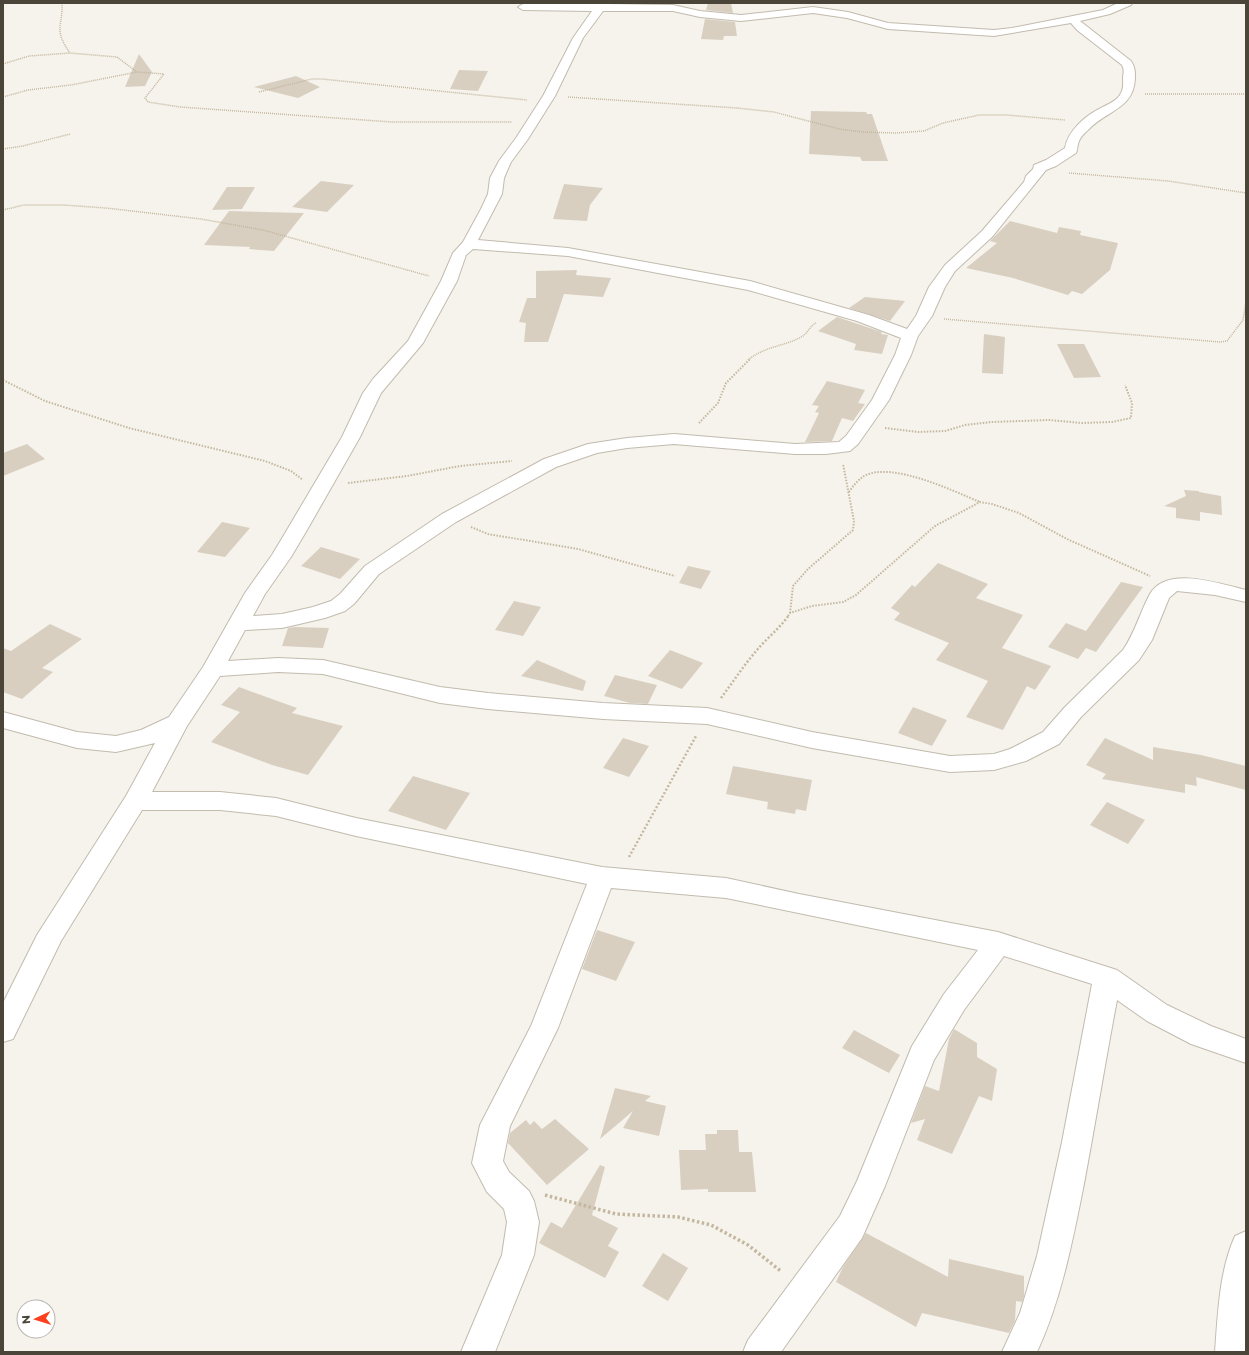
<svg xmlns="http://www.w3.org/2000/svg" width="1249" height="1355" viewBox="0 0 1249 1355" font-family="Montserrat,sans-serif">
  <style>
    .building { fill: #d8cfc1 }
    .lines { fill: none; stroke-linecap: round; stroke-linejoin: round }
    .minor-casing { stroke: #c2bbae; stroke-width: 2 }
    .path-far3 { stroke: #c4b79f; stroke-width: 1.5; stroke-dasharray: 1 1; stroke-linecap: butt }
    .path-far2 { stroke: #c4b79f; stroke-width: 2; stroke-dasharray: 1.5 1.5; stroke-linecap: butt }
    .path-far1 { stroke: #c4b79f; stroke-width: 2.5; stroke-dasharray: 2 2; stroke-linecap: butt }
    .path { stroke: #c4b79f; stroke-width: 3.5; stroke-dasharray: 2.5 2.5; stroke-linecap: butt }
    .minor { fill: #fff; fill-rule: evenodd }
  </style>
  <rect width="100%" height="100%" fill="#f6f3ec"/>
  <path class="building" d="M708,3H731L733,13L706,10Z
    M705,19L735,22L737,36H724L723,40L701,39Z
    M139,54L152,72L145,86L125,87Z
    M459,70L488,71L478,91L450,89Z
    M296,76L320,87L298,98L254,87Z
    M811,111L866,112L867,114H872L888,161H862L860,157L809,154Z
    M321,181L354,185L327,212L292,207Z
    M564,184L603,188L590,205L587,221L553,219Z
    M227,187H255L242,209L212,210Z
    M229,211L304,213L274,251L249,249L250,247L204,245Z
    M1010,221L1057,233L1059,227L1081,231L1080,235L1118,243L1110,270L1082,294L1072,291L1068,295L1013,278L966,268L997,243L990,241Z
    M577,270L576,275L611,278L603,297L564,294L548,342H524L526,323L519,322L527,298H536V271Z
    M865,297L905,301L890,321L849,308Z
    M837,317L882,332L881,334L888,335L882,354L854,350L856,344L818,331Z
    M984,334L1005,337L1003,374L982,373Z
    M1057,344H1084L1101,377L1074,378Z
    M827,381L865,390L858,403L865,404L853,421L842,418L832,441L805,442L819,413L815,412L819,406L812,405Z
    M27,444L45,459L3,476V453Z
    M1184,490L1199,491V492L1221,496L1222,515L1200,512V521L1176,518V508L1164,506L1186,496Z
    M222,522L250,528L225,557L197,552Z
    M321,547L360,559L340,579L301,566Z
    M938,563L988,584L976,598L1023,615L1002,648L1051,666L1035,690L1027,686L1003,730L966,717L988,681L936,660L949,643L894,620L900,613L891,608L912,585L915,587Z
    M688,566L711,571L701,589L679,583Z
    M1121,582L1143,587L1096,652L1086,648L1078,659L1048,647L1066,623L1086,631Z
    M514,601L541,607L523,636L495,630Z
    M50,624L82,639L42,668L53,672L22,699L3,692V648L11,651Z
    M295,627L329,628L323,648L282,646L288,628Z
    M670,650L703,663L682,689L648,676Z
    M537,660L586,681L583,691L521,676Z
    M615,675L657,685L648,704L630,703L604,696Z
    M239,687L297,708L292,713L343,726L308,775L272,765L211,742L240,712L221,705Z
    M913,707L947,720L932,746L898,733Z
    M623,738L649,746L629,777L603,768Z
    M1105,738L1153,760V747L1201,755L1246,766V790L1196,777L1197,786L1185,784V793L1102,779L1106,774L1086,765Z
    M733,766L812,780L806,811L796,809L795,814L767,809L768,802L726,794Z
    M413,776L470,793L446,830L388,811Z
    M1107,802L1145,820L1128,844L1090,825Z
    M597,930L635,942L616,981L582,969Z
    M954,1029L977,1043V1057L997,1069L992,1101L979,1096L952,1154L917,1140L925,1119L911,1123L925,1086L939,1091L949,1039Z
    M854,1030L900,1055L889,1073L842,1048Z
    M615,1088L651,1096L645,1101L666,1106L659,1136L623,1128L633,1111L600,1139Z
    M555,1119L589,1149L547,1185L508,1143L510,1133L526,1120L530,1125L534,1121L542,1129Z
    M717,1130H738L739,1152H752L756,1192H708V1189L681,1190L679,1150H706L705,1134H717Z
    M600,1165L605,1167L592,1215L618,1228L608,1246L619,1252L605,1278L539,1243L551,1222L562,1228Z
    M866,1233L948,1277L949,1259L1024,1276V1296L1022,1302L1016,1301L1015,1321L1009,1333L922,1313L916,1327L836,1282L843,1267Z
    M663,1253L688,1268L668,1301L642,1286Z"/>
  <g class="lines">
    <g class="minor-casing">
      <path id="minor" d="M598,3H608L607,4L673,5L700,11L741,15L813,7L848,12L888,23L994,30L1012,28L1103,10L1118,3H1132L1131,5L1110,14L1080,21L1131,61C1135,67 1135,71 1135,78C1134,109 1107,110 1089,129C1086,132 1081,136 1079,141C1077,145 1078,149 1076,153L1056,166L1046,170L992,237L955,271L945,287L932,316L918,336L911,355L889,400L858,444L850,451L826,454H795L674,444L627,448L597,453L556,467L456,522L379,574L354,604L345,611L325,618L282,628L245,630L228,661L278,658L323,660L440,687L488,693L603,703L707,708L812,732L950,756L994,754L1010,749L1043,732L1065,707L1123,650C1135,633 1140,612 1150,594C1167,565 1220,584 1246,590V602L1215,595L1177,591L1169,598L1152,640L1139,660L1081,717L1059,744L1026,761L994,770L950,772L812,748L707,724L603,719L488,709L440,703L323,674L278,672L220,676L187,726L152,792H220L276,798L356,818L602,867L726,878L799,894L998,932L1117,970L1167,1005L1211,1026L1246,1039V1063L1191,1044L1147,1021L1117,1000C1105,1063 1095,1126 1083,1189C1072,1244 1061,1300 1037,1352H1002L1020,1313L1037,1256L1062,1142L1092,984L1004,956L964,1010L934,1060L885,1186L862,1238L781,1352H743L748,1340L840,1216L857,1181L912,1046L944,994L978,950L726,898L611,888L558,1028L510,1126L503,1161L509,1172L529,1191L534,1201L539,1222L534,1255L495,1352H461L502,1255L507,1222L504,1209L487,1192L472,1163L480,1125L531,1026L587,884L356,836L276,816L220,810H142L61,941L13,1039L3,1042V1003L37,935L126,796L155,743L116,752L77,748L3,728V712L77,732L116,736L141,730L169,717L203,667L245,593L272,555L287,530L342,437L363,393L373,379L408,341L441,281L453,253L463,242L481,209L488,194L490,178L499,161L516,138L543,96L573,38L592,11L523,10L518,7L523,4H597ZM603,11H673L700,17L741,21L813,13L847,18L888,29L994,36L1071,23L1077,30L1122,65C1124,69 1124,73 1123,77C1123,82 1124,88 1121,93C1118,101 1106,105 1099,109C1084,117 1068,131 1065,148L1046,160L1034,165L1033,169L1026,176L1024,182L982,231L945,265L929,287L916,316L907,329L869,315L750,281L568,248L478,240L502,194L504,178L511,162L528,139L555,96L583,38ZM473,249L568,256L748,290L857,321L901,338L895,355L872,400L846,436L839,442L795,444L674,434L627,438L588,444L544,459L442,514L365,566L340,594L331,601L313,607L282,614L253,616L265,594L291,557L307,530L360,437L381,393L423,343L457,281L466,255Z
        M1246,1231V1352H1215C1218,1313 1219,1272 1235,1236Z"/>
    </g>
    <path class="path-far3" d="M62,3C63,27 53,29 70,53L117,57L137,72L164,74L145,98L148,102L180,107L392,122H512
      M3,64L29,56L70,53
      M259,92L312,79H322L527,100
      M1145,94H1246
      M3,97L28,90L71,85L137,72
      M568,97L737,108L774,112L839,129L862,132L896,133L924,131L943,123L979,115H1007L1065,120
      M3,149L23,146L70,134
      M1069,173L1168,181L1246,193
      M3,210L24,205H63L106,208L201,219L263,230L429,276
      M944,319L1220,342L1227,341L1243,320L1246,302
      M748,360C767,345 784,347 803,336C808,332 811,325 816,323"/>
    <path class="path-far2" d="M3,380L45,401L129,428L265,461L291,471L303,480
      M699,423L718,403L726,383L750,359
      M885,428L918,432L945,431L965,425L992,422L1049,420L1082,423L1112,422L1131,418L1132,403L1125,385
      M348,483L407,476L460,466L512,461
      M849,492C853,486 858,480 864,476C892,461 953,491 980,502
      M471,527L488,534L578,549L675,576
      M790,613L793,586L808,569L853,530L854,521L843,464
      M788,616L790,613L812,606L843,602L856,595L935,526L980,502L992,504L1019,513L1067,539L1150,576"/>
    <path class="path-far1" d="M721,698C733,682 744,665 757,650C767,638 780,628 789,615
      M629,857L696,736"/>
    <path class="path" d="M545,1195L616,1214L678,1217L711,1225L748,1245L782,1272"/>
    <use href="#minor" class="minor"/>
  </g>
  <rect width="1249" height="1355" fill="none" stroke="#4b4439" stroke-width="8"/>
  <g transform="translate(36 1319) rotate(266)"><circle r="19" fill="#ffffff" stroke="#b7b4b0"/>
  <path d="M0-3L7 15L0 10L-7 15Z" fill="#fc3f1d"/>
  <text y="-6" font-size="11" font-weight="bold" text-anchor="middle" fill="#4b4439">N</text>
  </g>
</svg>
